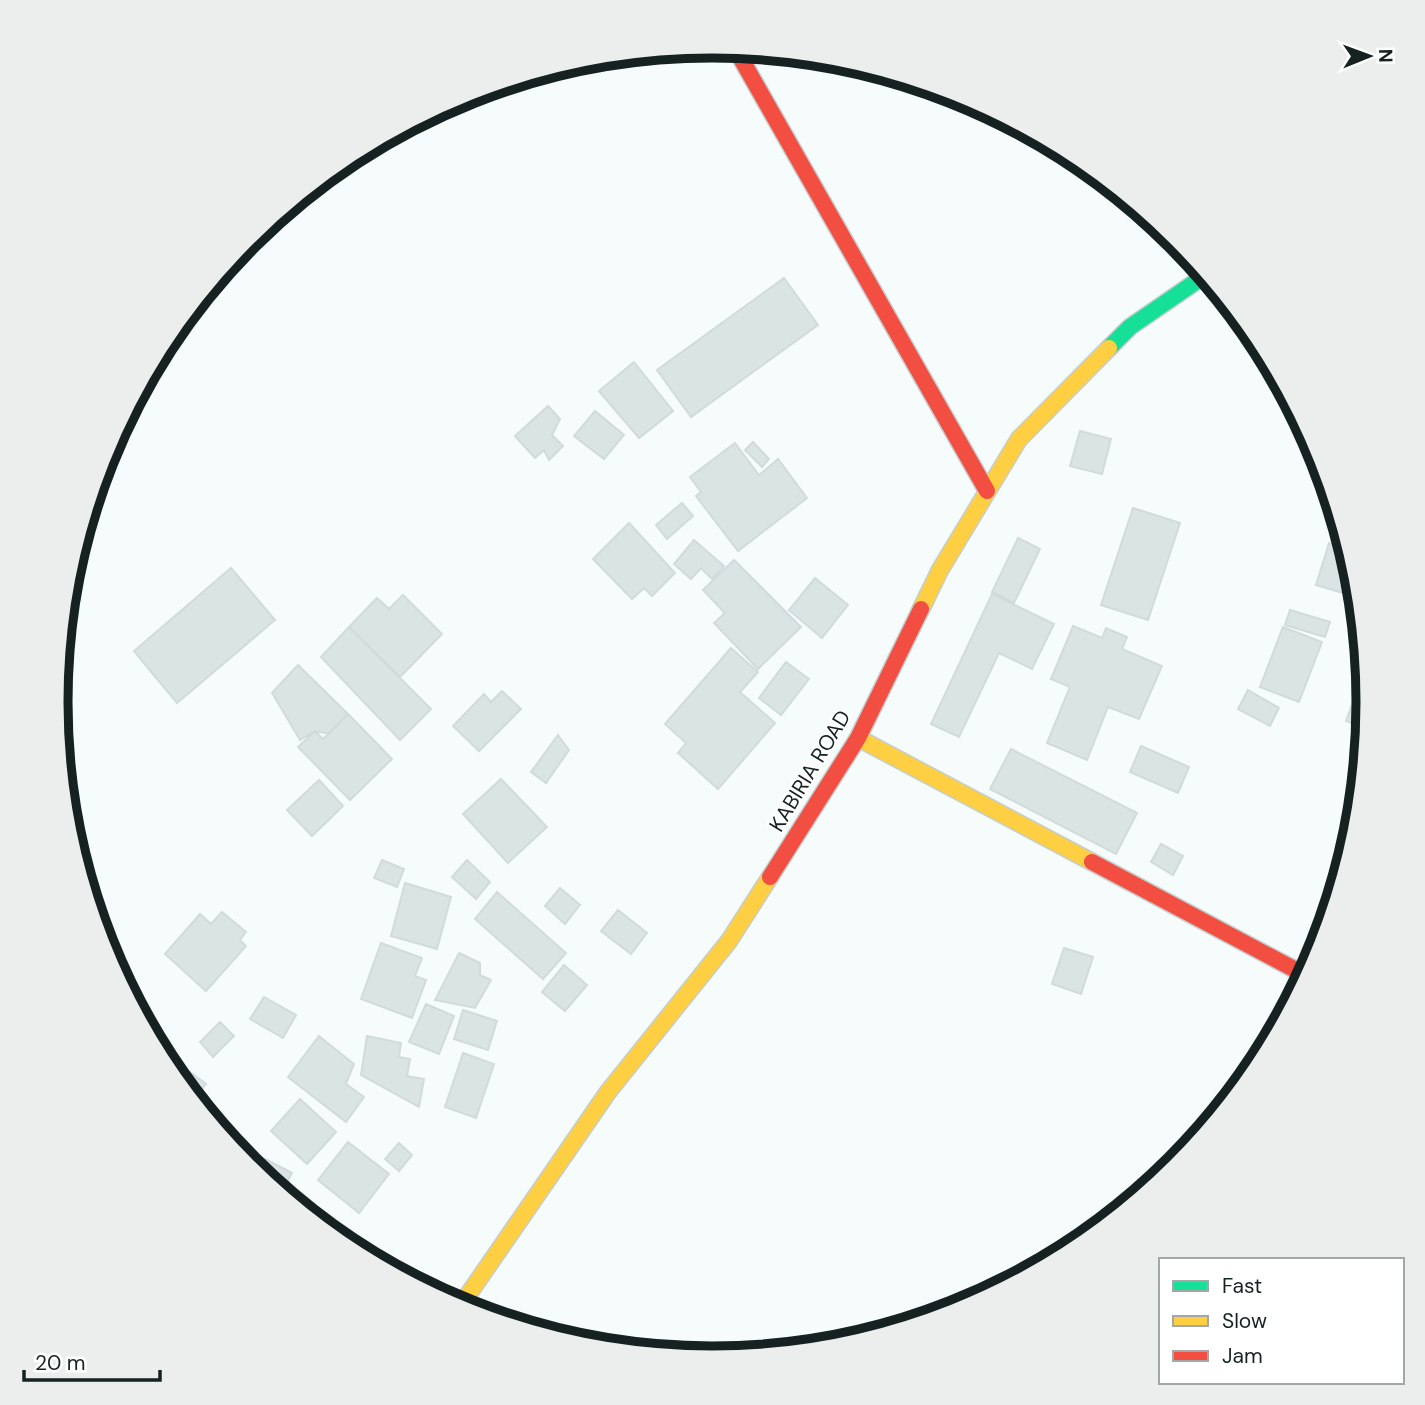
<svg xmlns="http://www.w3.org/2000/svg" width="1425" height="1405" viewBox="0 0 1425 1405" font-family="'DM Sans',sans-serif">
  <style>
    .building { fill: #dae4e3; stroke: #d2dbdb; stroke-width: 2 }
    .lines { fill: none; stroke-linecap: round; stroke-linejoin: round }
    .fast-casing { stroke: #c5cdcd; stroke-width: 19 }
    .slow-casing { stroke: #c5cdcd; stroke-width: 19 }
    .jam-casing { stroke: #c5cdcd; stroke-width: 19 }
    .fast { stroke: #16e098; stroke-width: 16 }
    .slow { stroke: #ffcf43; stroke-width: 16 }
    .jam { stroke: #f24e42; stroke-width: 16 }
    .labels { text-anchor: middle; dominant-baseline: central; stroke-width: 5; stroke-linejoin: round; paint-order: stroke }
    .street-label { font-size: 21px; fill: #162222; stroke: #fff }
    .rim { fill: none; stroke: #162222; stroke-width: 9 }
  </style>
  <rect width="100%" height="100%" fill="#f5fcfb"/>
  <path class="building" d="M784,278L818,325L691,417L657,370Z
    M634,362L673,411L639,438L599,391Z
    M548,406L560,419L552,435L563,446L549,460L544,450L535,458L515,436Z
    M595,411L624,435L604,459L574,436Z
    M1080,431L1111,439L1102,474L1070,466Z
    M753,442L769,459L762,467L745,450Z
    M735,443L759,475L778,459L807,498L738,551L696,496L701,492L690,477Z
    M682,503L693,516L667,539L656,525Z
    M1133,508L1180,523L1148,620L1101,605Z
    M629,523L675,573L652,596L644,588L632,599L593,559Z
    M1018,538L1040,549L1014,603L992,592Z
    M694,540L724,566L712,579L701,568L691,579L674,564Z
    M1329,543L1349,549L1358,581L1353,596L1316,585Z
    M734,560L801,627L758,669L714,623L725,613L703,590Z
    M231,568L275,620L177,703L134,651Z
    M815,578L848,605L822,638L789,610Z
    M992,594L1054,624L1032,669L999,653L959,737L931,724Z
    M403,595L442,634L400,677L349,627L377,598L389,609Z
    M1290,610L1330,622L1325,637L1285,625Z
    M1073,626L1102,638L1106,628L1127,637L1122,649L1162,666L1139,719L1108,707L1087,760L1047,743L1070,687L1051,679Z
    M349,627L431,709L400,740L321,657Z
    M1283,627L1322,642L1299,702L1260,687Z
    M731,648L758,672L740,692L775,723L718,789L678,753L686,743L665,724Z
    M786,662L809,679L781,715L759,698Z
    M298,665L348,714L329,734L315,731L300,740L272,693Z
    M1365,669L1369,703L1367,729L1346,721Z
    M1248,690L1279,708L1270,726L1238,709Z
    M502,691L521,709L479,751L453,726L484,694L491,702Z
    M348,714L392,759L350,800L298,747L315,731L323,739Z
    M558,735L569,750L546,783L531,772Z
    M1141,746L1189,767L1178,793L1130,772Z
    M1011,749L1137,813L1116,854L990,789Z
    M501,779L547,827L508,863L463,814Z
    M319,780L343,806L312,836L287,810Z
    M1161,844L1183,856L1173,875L1151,862Z
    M382,860L404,869L397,887L374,878Z
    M467,860L490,882L476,899L452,877Z
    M405,883L451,897L437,949L391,936Z
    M560,888L580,905L565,924L545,906Z
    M497,892L566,953L543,979L475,919Z
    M618,910L647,933L631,954L601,931Z
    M222,912L246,932L240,940L246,946L206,991L165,954L200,914L211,924Z
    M381,943L422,958L415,976L426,980L412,1018L361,999Z
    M1064,948L1093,957L1081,994L1052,984Z
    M459,953L480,963V975L491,980L475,1008L435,1000Z
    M564,965L587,985L565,1011L542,992Z
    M264,997L296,1015L283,1038L250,1019Z
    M426,1004L454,1016L439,1054L409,1042Z
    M463,1010L497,1021L488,1050L454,1039Z
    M220,1022L234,1036L213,1057L200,1042Z
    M319,1036L354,1064L346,1084L364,1097L346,1122L288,1077Z
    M367,1036L401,1043L399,1057L410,1059L407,1076L424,1079L419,1107L361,1075Z
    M463,1053L494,1064L476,1118L445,1107Z
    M190,1072L206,1084L193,1100L180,1085Z
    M300,1099L336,1132L307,1164L271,1131Z
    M348,1142L389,1174L359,1213L318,1180Z
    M399,1143L412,1155L399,1171L385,1159Z
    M265,1159L292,1173L281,1194L257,1174Z"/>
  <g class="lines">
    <g class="fast-casing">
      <path id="fast" d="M1109,348L1130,327L1207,274"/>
    </g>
    <g class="slow-casing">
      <path id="slow" d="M921,609L940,570L1019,439L1109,348
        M858,738L1092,862
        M459,1308L608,1092L729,941L770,877"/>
    </g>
    <g class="jam-casing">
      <path id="jam" d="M735,48L987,491
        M1092,862L1307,976
        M770,877L858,738L921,609"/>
    </g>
    <use href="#fast" class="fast"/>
    <use href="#slow" class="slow"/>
    <use href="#jam" class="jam"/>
  </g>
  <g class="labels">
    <g class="street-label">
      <text transform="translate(810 771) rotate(-59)">KABIRIA ROAD</text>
    </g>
  </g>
  <path d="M0 0H1425V1405H0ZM68 702a644 644 0 1 1 1288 0a644 644 0 1 1-1288 0Z" fill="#eceded" fill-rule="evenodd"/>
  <path class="rim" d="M68 702a644 644 0 1 1 1288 0a644 644 0 1 1-1288 0Z"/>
  <rect x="1159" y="1258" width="245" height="126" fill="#ffffff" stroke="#a2a7a7" stroke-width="2"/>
  <rect x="1173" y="1281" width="35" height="10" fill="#16e098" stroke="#a2a7a7" stroke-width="2"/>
  <text x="1222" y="1293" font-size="21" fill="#162222">Fast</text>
  <rect x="1173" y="1316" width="35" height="10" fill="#ffcf43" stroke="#a2a7a7" stroke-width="2"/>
  <text x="1222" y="1328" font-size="21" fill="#162222">Slow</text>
  <rect x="1173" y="1351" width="35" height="10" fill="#f24e42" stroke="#a2a7a7" stroke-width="2"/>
  <text x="1222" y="1363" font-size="21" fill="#162222">Jam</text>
  <g transform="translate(1369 56) rotate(89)" stroke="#ffffff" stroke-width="5" paint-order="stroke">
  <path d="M0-5L12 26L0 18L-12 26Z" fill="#162222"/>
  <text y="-10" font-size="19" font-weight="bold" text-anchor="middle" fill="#162222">N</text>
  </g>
  <path d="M24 1370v10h136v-10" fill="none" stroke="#162222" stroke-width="3.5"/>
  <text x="35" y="1370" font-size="21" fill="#162222" stroke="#ffffff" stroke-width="5" paint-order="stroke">20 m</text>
</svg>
